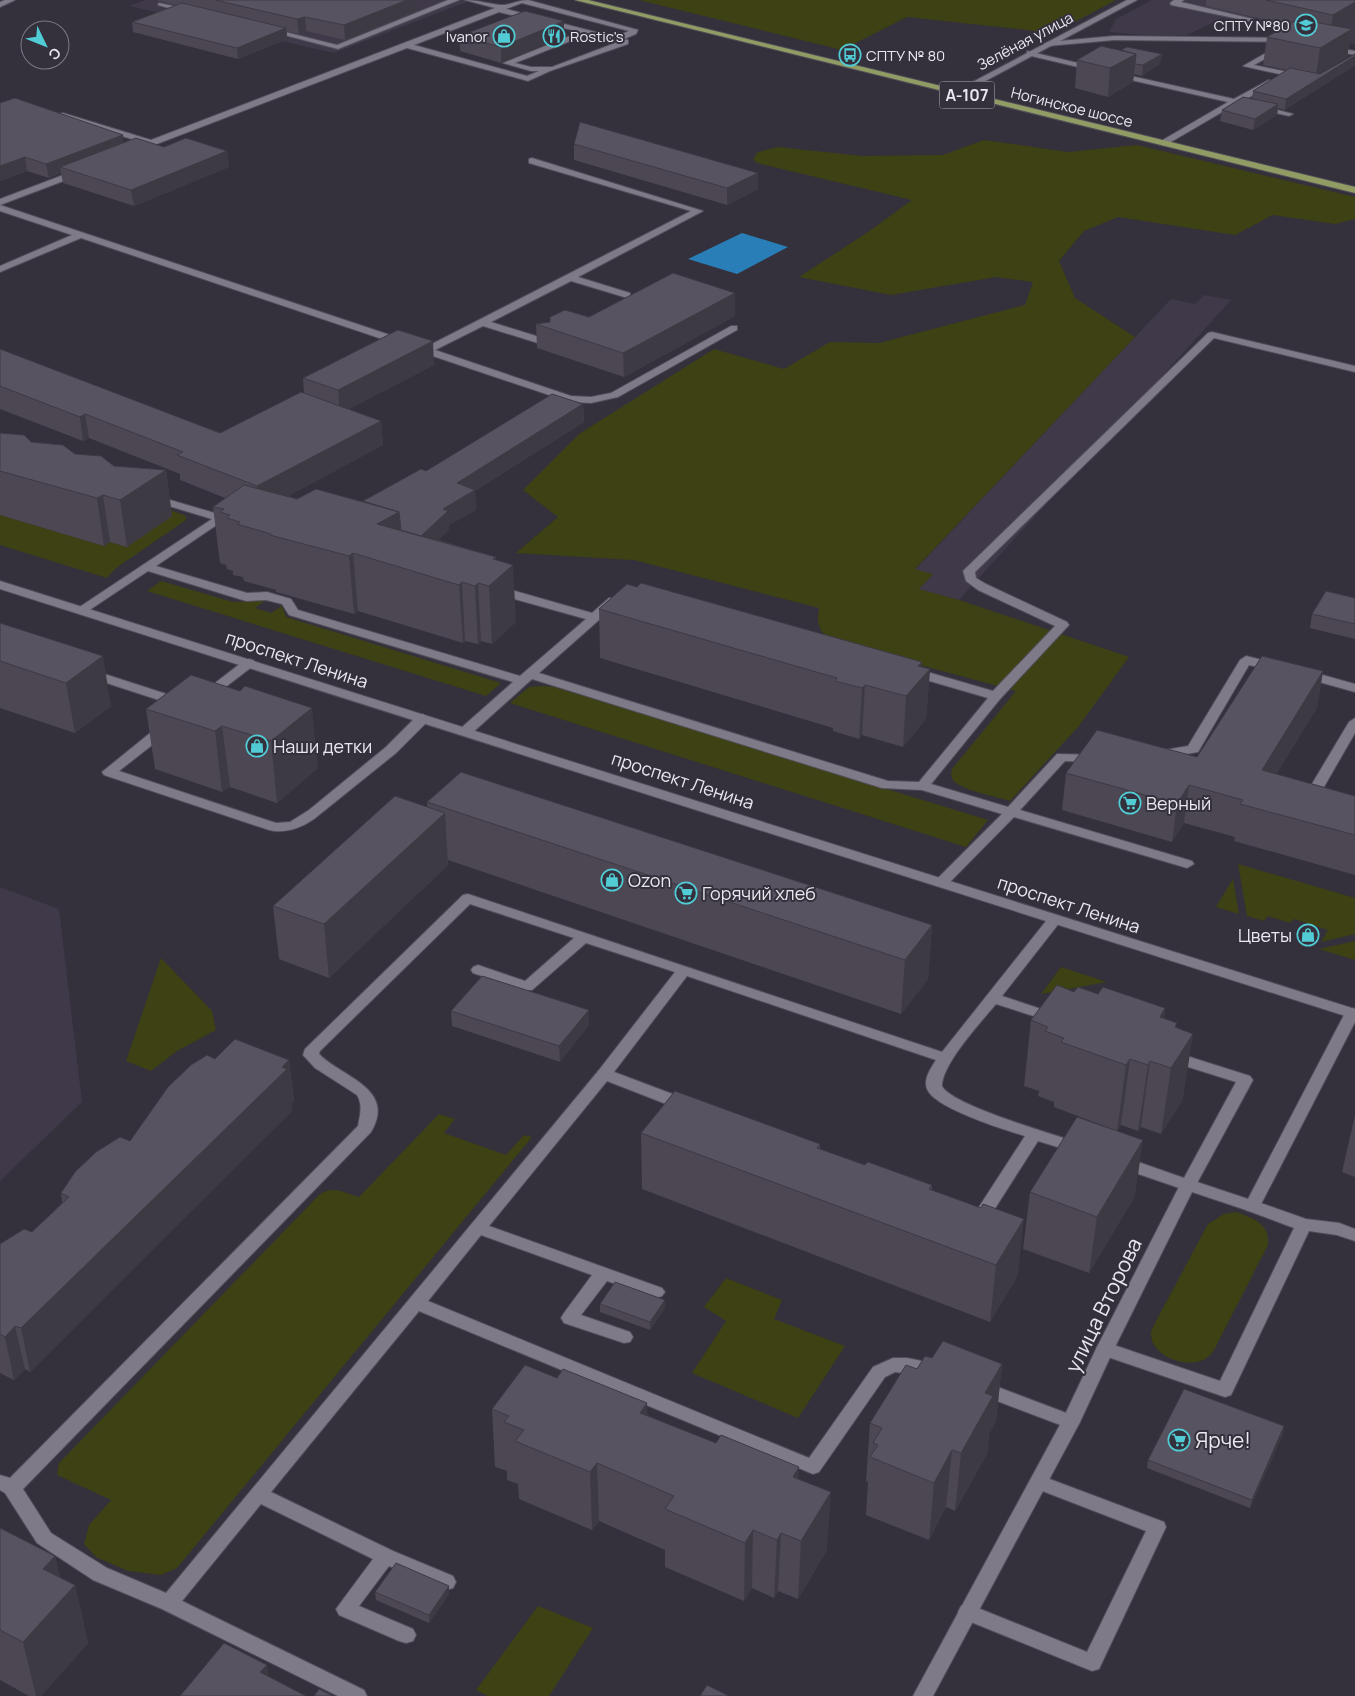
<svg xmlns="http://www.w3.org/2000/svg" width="1355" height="1696" viewBox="0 0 1355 1696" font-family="Manrope,sans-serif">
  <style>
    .built { fill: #3f394a }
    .green { fill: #3e4113 }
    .water { fill: #297eb7 }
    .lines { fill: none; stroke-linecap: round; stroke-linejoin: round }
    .service-casing { stroke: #524e58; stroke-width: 2 }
    .minor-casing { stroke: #524e58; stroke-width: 2 }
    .secondary-casing { stroke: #524e58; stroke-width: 2 }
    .trunk-casing { stroke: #524e58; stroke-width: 2 }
    .service { fill: #7f7a88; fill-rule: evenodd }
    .minor { fill: #7f7a88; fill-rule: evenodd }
    .secondary { fill: #7f7a88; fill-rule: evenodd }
    .trunk { fill: #909c64; fill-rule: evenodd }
    .wall { fill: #4c4753 }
    .shaded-wall { fill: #3e3a43 }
    .building { fill: #585360; stroke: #3e3a43 }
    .labels { text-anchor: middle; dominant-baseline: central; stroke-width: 4; stroke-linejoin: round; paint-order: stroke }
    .far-poi-label { font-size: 15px; fill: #eae7ef; stroke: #34303c; text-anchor: end }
    .far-street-label { font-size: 15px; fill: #eae7ef; stroke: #34303c }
    .shield { fill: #34303c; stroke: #b3b0b9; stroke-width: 1 }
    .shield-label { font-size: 16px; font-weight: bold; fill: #eae7ef }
    .street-label { font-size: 18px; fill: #eae7ef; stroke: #34303c }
    .poi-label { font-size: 18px; fill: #eae7ef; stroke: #34303c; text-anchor: start }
    .near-street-label { font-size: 21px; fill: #eae7ef; stroke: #34303c }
    .near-poi-label { font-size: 21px; fill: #eae7ef; stroke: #34303c; text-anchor: start }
  </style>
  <rect width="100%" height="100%" fill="#34303c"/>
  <path class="built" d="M145,0H472L334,53L129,6Z
    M1152,0H1355V44L1222,18L1187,35H1142L1109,32L1116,19Z
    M1204,295L1231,300L959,600L919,589L933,574L915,570L1171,299L1195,304Z
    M0,887L59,909L82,1102L0,1181Z"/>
  <path class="green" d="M639,0H1116L1054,33L907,17L842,50Z
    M984,140L1068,152L1137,145L1355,197V219L1335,224L1273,215L1235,235L1118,217L1084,231L1059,261L1075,298L1135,337L915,569L933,574L919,589L959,600L1129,657L1078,727L1010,801C998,797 960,790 953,780C951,777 951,773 952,769L1016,691L832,641C819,632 816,623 819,608L634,560L516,553L558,517L523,490L579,434L714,349L784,369L830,342L879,343L1025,305L1033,282L996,277L891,295L799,277L868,232L912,200L757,163L753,159L758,152L778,147L862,156L943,155Z
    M160,506L186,516V520L116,568L107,578L0,545V515L104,546L110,542L127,547Z
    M161,581L233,602L265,601L255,608L271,613L282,606L286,617L501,683L486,696L147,591Z
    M542,686L554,687L988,820L966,847L510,703L529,687Z
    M1238,864L1355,898V934L1321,942L1328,930L1294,919L1290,923L1268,916L1264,921L1247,916Z
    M1233,879L1239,914L1216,907Z
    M1355,941V960L1319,949Z
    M161,958L212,1011L216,1030L177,1051L151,1071L126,1061Z
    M1061,967L1107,982L1041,994Z
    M439,1114L455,1119L444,1133L506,1155L524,1135L532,1137L177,1568L161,1575L128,1571L96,1557L84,1544L89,1525L111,1500L57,1475L59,1463L320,1194C333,1185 345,1193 359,1197Z
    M1236,1212C1254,1218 1270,1224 1268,1245L1215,1348C1213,1351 1211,1355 1208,1357C1191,1371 1149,1357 1151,1332C1152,1328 1155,1324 1156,1321L1208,1224L1224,1214Z
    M726,1278L782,1300L774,1319L845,1346L798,1418L692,1373L726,1321L704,1307Z
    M538,1606L593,1628L549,1696H488L476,1690Z"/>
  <path class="water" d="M742,233L788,247L737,274L688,259Z"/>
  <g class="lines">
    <g class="service-casing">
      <path id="service" d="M5,0H15L0,7V2Z
        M448,0H459L338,49L265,30L269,28L337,45Z
        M465,0C478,0 489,4 501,5C508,6 518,0 528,0L638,30L636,34L624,39L628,40V44L550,71L528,81L407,48L136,152L133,151V147L144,143L56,115L63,113L151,140L495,8ZM522,3L629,31L615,37L506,9ZM499,12L580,32L503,63L531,71H539L527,76L414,45ZM588,34L618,42L552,67H531L515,63Z
        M1174,0H1184L1181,2L1253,19L1249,21L1171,5L1170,3Z
        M159,3L187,9L191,11L187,13L158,5Z
        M1114,36L1284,38L1288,40L1284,42L1114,40L1048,46L1044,44L1048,42Z
        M1280,45L1284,47L1283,49L1254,65L1302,75V79L1243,66Z
        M1327,46L1355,51V55L1327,50Z
        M1027,51L1095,67L1099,69L1095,71L1027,55Z
        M1113,72L1234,99L1269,80L1273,82L1272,84L1243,101L1293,114L1289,116L1236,104L1164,146L1160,143L1161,141L1228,102L1113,76Z
        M532,158L703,211L578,277L630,293V297H624L571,281L491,322L549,340V344H541L483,326L435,350L571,396L591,397L611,393L731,326H737V330L618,397L591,403L570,402L81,238L0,272V266L72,235L0,211V205L426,347L691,211L529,163V159Z
        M79,169L83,172L82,174L0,205V199Z
        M1212,332L1355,366V372L1214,338L975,572L976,578L986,584L1067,622L1069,625L1000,699L931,784L1008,807L1057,754L1102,755L1104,758L1102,761L1097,762L1065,761L1020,810L1192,861L1194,864L1187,868L1014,817L946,886H936L934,883L936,880L1002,814L922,790L882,788L532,679L471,734H461L460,731L461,728L513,682L289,615L282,604L266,600L246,601L148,571L85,613L81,614L75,610L212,519L149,500L147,498L149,496L153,495L225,516L227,518L156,566L247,593L267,592L291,599L298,610L520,676L586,619L493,593L491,590L493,587H501L592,613L609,598H617L619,601L617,604L539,673L888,781L919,782L988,698L909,675L907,672L909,669H917L993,691L1055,626L978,590L966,581L963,571L1208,333Z
        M1246,656L1279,664L1281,667L1275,671L1249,665L1198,752L1158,759L1153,758L1151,755L1153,752L1188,746L1240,660Z
        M249,659L253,660L255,663L253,666L210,699H202L200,696L202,693L245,660Z
        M89,669L182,699L184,702L178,706L174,705L85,676L83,673Z
        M1305,670L1355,684V692L1301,677L1299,674Z
        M423,714L429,718L428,721L396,753L314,819C301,828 285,834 269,830L104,775L102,772L160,725H170L171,728L170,731L119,771L276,823L290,822L309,810L386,747L418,715Z
        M1355,718V733L1321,792L1355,802V810L1308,797L1306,794L1349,722Z
        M468,894L942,1052L1050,916H1060L1062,919L1060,922L1002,996L1059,1015L1062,1018L1059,1021H1049L996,1004C981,1022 942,1064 942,1086C950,1105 1059,1136 1083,1144L1085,1148L1083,1152L1077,1153L1038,1141L987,1221L981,1223L970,1220L968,1216L970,1212L977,1210L1025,1136C1005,1130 934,1108 927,1089C923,1079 931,1068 936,1060L687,976L614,1072L691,1101L693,1105L691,1109L685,1110L679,1109L607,1081L489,1226L662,1288L665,1292L662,1296L656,1298L607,1281L581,1315L630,1332L633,1337L630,1342L624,1343L564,1323L561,1318L564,1313L592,1275L481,1235L428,1301L809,1458L873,1367L893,1358H907L942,1365L945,1370L942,1375L936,1377L895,1372L885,1377L819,1472L813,1474L419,1311L271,1492L393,1551L453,1576L456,1582L453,1588L446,1590L389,1566L359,1606L413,1629L416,1635L413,1641L406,1643L399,1641L339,1615L336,1609L373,1559L261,1504L182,1601L364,1690L367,1696H338L162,1609L93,1580L37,1543L5,1493L0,1490V1475L10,1478L358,1126C360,1115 363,1105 357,1095L315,1068L303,1055L305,1049L463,895ZM470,904L574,938L525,981L478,965L473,967L471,970L473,973L522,990H532L586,943L675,972L599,1070L166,1593L107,1568L51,1533L23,1489L371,1132C397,1088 341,1077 319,1054L320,1051Z
        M1171,1051L1250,1076L1253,1080L1196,1185L1194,1189L1188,1191L1115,1166L1113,1162L1115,1158L1121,1156L1184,1178L1236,1082L1166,1060L1163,1056L1166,1052Z
        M1252,1200L1306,1219L1339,1223L1355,1229V1241L1337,1235L1309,1231L1231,1395L1225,1397L1099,1354L1096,1349L1099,1344L1105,1342L1220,1381L1294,1228L1246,1210L1244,1206L1246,1202Z
        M982,1381L1077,1417L1080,1422L1077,1427L1071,1429L976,1393L973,1388L976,1383Z
        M1039,1475L1164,1522L1166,1527L1099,1669L1092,1671L961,1618L958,1612L961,1606L968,1604L1087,1652L1146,1531L1032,1487L1030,1482L1032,1477Z"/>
    </g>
    <g class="minor-casing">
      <path id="minor" d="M1127,0H1137L959,95L952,93Z
        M1352,1008L1355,1009V1022L1258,1210L1252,1212L1192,1192L1114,1349L1080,1422L933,1696H913L1062,1421L1096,1349L1182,1181L1188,1179L1248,1199L1345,1013L1347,1010Z"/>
    </g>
    <g class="secondary-casing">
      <path id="secondary" d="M0,581L1355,1009V1019L0,589Z"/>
    </g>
    <g class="trunk-casing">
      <path id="trunk" d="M575,0H588L1355,187V193Z"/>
    </g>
    <use href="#service" class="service"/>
    <use href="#minor" class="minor"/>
    <use href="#secondary" class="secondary"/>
    <use href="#trunk" class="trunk"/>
  </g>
  <path class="wall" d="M156,0H415L416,11L345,40L306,31L299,34L287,31V39L238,59L133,32L132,22L177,5Z
    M1206,0H1355V19L1342,27L1352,29L1347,57L1319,74L1285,110L1278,108L1277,115L1253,130L1220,121L1222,110L1252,99L1253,91L1287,70L1263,65L1267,37L1288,25L1206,6Z
    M459,36H564L501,63L460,51Z
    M1121,50L1162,54L1160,64L1142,76L1134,74L1133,82L1108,97L1075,88L1077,60Z
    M0,103L124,142L164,147L227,151L229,167L134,206L63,183L61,173L49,178L27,171L0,181Z
    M574,144L758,173V189L727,205L574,160Z
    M735,293V316L624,377L537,348L536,324L589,317Z
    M0,349L220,433L304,393L303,378L434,365L349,409L381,421L383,445L288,496L297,499L363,501L426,471L583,404L584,422L475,491L476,510L449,525V530L438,540L496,557V560L516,622L492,644L481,641L478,644L465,641L463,643L358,611L354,614L276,592V590L244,581L243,577L233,575V571L227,569L226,565L220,563L213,507L225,498L180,480V474L89,438L83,441L0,409Z
    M0,433L75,454L114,466L166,470L172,516L127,547L110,542L104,546L0,515Z
    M1355,598V639L1310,628L1312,614Z
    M599,609L921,667L930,669L926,719L903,747L862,735L859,739L833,731V728L600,658Z
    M0,623L111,706L75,733L0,708Z
    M1323,671L1317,708L1276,774L1355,796V875L1234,841L1235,837L1184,823L1172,842L1062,810L1066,773L1197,757Z
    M191,675L318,768L277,803L230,787L222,792L155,769L146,709Z
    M427,802L932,925L928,979L901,1014L448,860V865L329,978L279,959L273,906L427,807Z
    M1074,992L1098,994L1165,1008L1164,1018L1177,1028L1183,1099L1161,1134L1141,1127L1138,1131L1121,1125L1117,1131L1054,1107V1102L1038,1096L1039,1091L1024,1086L1031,1020Z
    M451,1011L589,1025L560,1062L452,1026Z
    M215,1059L289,1060L294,1101L291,1104L292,1111L30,1372L25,1369L14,1380L0,1373V1244L32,1232L62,1203L61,1193L130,1141Z
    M1355,1115V1177L1342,1172Z
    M641,1133L820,1144V1149L865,1165L932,1185V1190L1018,1275L990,1322L642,1189Z
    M1030,1192L1135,1196L1089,1273L1023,1249Z
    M600,1304L665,1308L650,1330L600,1312Z
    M932,1358L1002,1364L996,1421L989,1434L987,1454L955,1511L946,1507L929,1540L866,1515L868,1482L866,1481L870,1423L917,1369Z
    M557,1378L647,1403V1415L798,1479L827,1550L798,1599L778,1591L774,1598L752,1588L744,1601L665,1567V1550L599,1521L592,1530L519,1499L518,1484L507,1480V1471L495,1467L492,1409Z
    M1284,1426L1283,1434L1250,1508L1147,1468L1148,1460Z
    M0,1528L55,1556L60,1578L75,1585L88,1643L41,1696H29L0,1680Z
    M375,1592L449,1594L429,1623L376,1600Z"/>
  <path class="shaded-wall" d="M407,0H415L416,11L345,40L344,25Z
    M1355,2V19L1330,34L1333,15Z
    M305,17L306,31L299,34L297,19Z
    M564,21V36L501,63V47Z
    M286,28L287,39L238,59L237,48Z
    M1352,29L1347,57L1316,76L1320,48Z
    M1136,54L1133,82L1108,97L1110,68Z
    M1162,54L1160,64L1142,76L1143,65Z
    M1355,56V66L1285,110L1286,99Z
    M1278,104L1277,115L1253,130L1255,119Z
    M123,135L124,149L60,167L61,173L49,178L46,164Z
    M227,151L229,167L134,206L131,190Z
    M25,157L27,171L0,181V166Z
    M758,173V189L727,205V188Z
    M735,293V316L624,377L623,353Z
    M433,341L434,365L340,414L338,390Z
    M583,404L584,422L475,491L476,510L449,525V530L416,561L415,541L443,509L457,483Z
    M85,414L89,438L83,441L80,417Z
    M381,421L383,445L260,512L257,486Z
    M166,470L172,516L127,547L120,500Z
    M103,495L110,542L104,546L97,498Z
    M399,512L404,568L377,524Z
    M353,553L358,611L354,614L349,556Z
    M496,557L497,579L513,565L516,622L492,644L489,586L493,559Z
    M462,582L465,641L463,643L459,585Z
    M478,583L481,641L478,644L475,586Z
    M103,656L111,706L75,733L66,683Z
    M922,662L920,680L930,669L926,719L903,747L906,696L918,666Z
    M1323,671L1317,708L1256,808L1262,770Z
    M865,685L862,735L859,739L862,688Z
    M312,708L318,768L277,803L271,741Z
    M222,726L230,787L222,792L215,731Z
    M1189,785L1184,823L1172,842L1177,804Z
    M445,813L448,865L329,978L324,924Z
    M932,925L928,979L901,1014L905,960Z
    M1165,1008L1157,1063L1160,1017Z
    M589,1010V1025L560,1062L559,1046Z
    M1193,1034L1183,1099L1161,1134L1171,1068Z
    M1130,1059L1121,1125L1117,1131L1126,1065Z
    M289,1060L294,1101L291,1104L292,1111L30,1372L21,1328Z
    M1150,1061L1141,1127L1138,1131L1148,1065Z
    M1143,1140L1135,1196L1089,1273L1097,1217Z
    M1024,1219L1018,1275L990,1322L996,1265Z
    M665,1300V1308L650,1330V1322Z
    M15,1326L25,1369L14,1380L5,1337Z
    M1002,1364L996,1421L989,1434L987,1454L955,1511L961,1453L985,1393Z
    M647,1403L648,1461L640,1413Z
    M1284,1426L1283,1434L1250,1508L1252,1500Z
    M952,1450L946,1507L929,1540L934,1483Z
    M597,1463L599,1521L592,1530L590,1472Z
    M799,1467L796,1525L793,1477Z
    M831,1492L827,1550L798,1599L801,1541Z
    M753,1530L752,1588L744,1601L745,1543Z
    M781,1533L778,1591L774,1598L777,1540Z
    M55,1556L65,1597L75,1585L88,1643L41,1696H36L23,1642L43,1569Z
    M449,1586V1594L429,1623V1615Z
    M267,1665L272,1696L260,1672Z"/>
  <path class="building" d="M215,0H407L344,25L305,17L297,19Z
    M1266,0H1355V2L1333,15Z
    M182,3L286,28L237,48L132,22Z
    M525,11L564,21L501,47L459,36Z
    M1298,19L1352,29L1320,48L1267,37Z
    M1101,46L1136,54L1110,68L1077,60Z
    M1127,47L1162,54L1143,65L1135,64L1136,54L1121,50Z
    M1355,54V56L1286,99L1253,91L1290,68L1320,74Z
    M1243,97L1278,104L1255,119L1222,110Z
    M15,98L123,135L46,164L25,157L0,166V103Z
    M580,122L758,173L727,188L574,144Z
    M136,138L164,147L186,138L227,151L131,190L60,167Z
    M673,273L735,293L623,353L536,324L550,322V317L565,310L589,317Z
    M398,330L433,341L338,390L303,378Z
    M0,349L220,433L301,392L381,421L257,486L177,455L183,452L85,414L80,417L0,386Z
    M552,394L583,404L457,483L475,490L443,509L448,511L421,536L401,530L399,512L363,501L421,469L426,471Z
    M0,433L24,435L31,442L63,445L75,454L101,456L114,466L166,470L120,500L103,495L97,498L0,471Z
    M244,485L297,499L316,489L399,512L377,524L496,557L493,559L513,565L489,586L478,583L475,586L462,582L459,585L353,553L349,556L270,535L271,534L237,524L240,522L227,518L230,515L220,512L224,509L213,507Z
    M641,583L922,662L918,666L930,669L906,696L865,685L862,688L835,681L837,678L599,609L627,584L637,587Z
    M1326,591L1355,598V624L1312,614Z
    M0,623L103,656L66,683L0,661Z
    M1262,656L1323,671L1262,770L1355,796V835L1240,804L1243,800L1189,785L1177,804L1066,773L1097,730L1197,757Z
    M191,675L240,691L245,686L312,708L271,741L222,726L215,731L146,709Z
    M461,772L932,925L905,960L427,802Z
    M395,796L445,813L324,924L273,906Z
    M482,976L589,1010L559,1046L451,1011Z
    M1057,985L1074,992L1078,987L1098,994L1103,987L1165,1008L1160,1017L1177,1023L1175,1027L1193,1034L1171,1068L1150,1061L1148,1065L1130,1059L1126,1065L1061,1042L1064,1038L1045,1031L1048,1027L1031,1020Z
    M235,1039L289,1060L282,1067L287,1069L21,1328L15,1326L5,1337L0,1334V1244L24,1229L32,1232L69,1197L61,1193L75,1172L96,1152L120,1137L130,1141L168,1087L191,1065L207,1055L215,1059Z
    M675,1091L820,1144L817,1148L865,1165L868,1162L932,1185L929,1189L981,1208L983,1204L1024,1219L996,1265L641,1133Z
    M1077,1117L1143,1140L1097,1217L1030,1192Z
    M615,1282L665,1300L650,1322L600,1304Z
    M943,1341L1002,1364L985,1393L993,1396L961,1453L952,1450L934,1483L870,1457L878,1445L873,1443L882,1428L870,1423L906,1365L917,1369L925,1356L932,1358Z
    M525,1365L557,1378L563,1369L647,1403L640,1413L716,1443L721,1435L799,1467L793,1477L831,1492L801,1541L781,1533L777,1540L753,1530L745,1543L665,1509L674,1496L597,1463L590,1472L515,1441L524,1430L504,1422L509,1416L492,1409Z
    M1184,1389L1284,1426L1252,1500L1148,1460Z
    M0,1528L55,1556L43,1569L75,1585L23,1642L0,1630Z
    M396,1563L449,1586L429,1615L375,1592Z
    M224,1643L267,1665L260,1672L306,1696H180Z
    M707,1685L729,1696H700Z
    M319,1689L333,1696H314Z"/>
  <defs>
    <g id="university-ring" transform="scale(1.125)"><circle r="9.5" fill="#34303c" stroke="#51ccd4" stroke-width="1.5"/><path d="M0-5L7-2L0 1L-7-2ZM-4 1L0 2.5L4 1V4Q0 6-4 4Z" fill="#51ccd4"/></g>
    <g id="shop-ring" transform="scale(1.125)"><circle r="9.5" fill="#34303c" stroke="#51ccd4" stroke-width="1.5"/><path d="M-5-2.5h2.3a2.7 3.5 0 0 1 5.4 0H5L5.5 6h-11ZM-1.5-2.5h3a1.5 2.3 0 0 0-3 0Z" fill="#51ccd4"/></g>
    <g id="restaurant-ring" transform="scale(1.125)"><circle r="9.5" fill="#34303c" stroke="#51ccd4" stroke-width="1.5"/><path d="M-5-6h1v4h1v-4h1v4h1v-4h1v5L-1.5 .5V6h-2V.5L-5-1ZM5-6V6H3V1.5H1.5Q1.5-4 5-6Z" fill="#51ccd4"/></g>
    <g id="bus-ring" transform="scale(1.125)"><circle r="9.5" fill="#34303c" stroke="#51ccd4" stroke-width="1.5"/><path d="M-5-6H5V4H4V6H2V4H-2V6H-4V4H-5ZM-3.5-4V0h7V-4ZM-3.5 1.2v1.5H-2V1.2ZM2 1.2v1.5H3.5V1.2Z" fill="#51ccd4"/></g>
    <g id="supermarket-ring" transform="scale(1.125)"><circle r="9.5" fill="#34303c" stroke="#51ccd4" stroke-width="1.5"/><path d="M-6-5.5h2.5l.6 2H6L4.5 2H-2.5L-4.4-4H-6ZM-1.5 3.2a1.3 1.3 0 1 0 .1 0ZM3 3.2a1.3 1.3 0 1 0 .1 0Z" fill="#51ccd4"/></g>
  </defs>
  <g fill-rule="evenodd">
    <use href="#university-ring" x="1306" y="25"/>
    <use href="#shop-ring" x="504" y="36"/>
    <use href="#restaurant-ring" x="554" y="36"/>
    <use href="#bus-ring" x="850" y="55"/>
    <use href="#shop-ring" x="257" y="746"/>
    <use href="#supermarket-ring" x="1130" y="803"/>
    <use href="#shop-ring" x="612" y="880"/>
    <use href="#supermarket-ring" x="686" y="893"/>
    <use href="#shop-ring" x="1308" y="935"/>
    <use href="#supermarket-ring" x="1179" y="1440"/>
  </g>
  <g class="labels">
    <g class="far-poi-label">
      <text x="1290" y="25">СПТУ №80</text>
      <text x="488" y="36">Ivanor</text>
      <text x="570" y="36" text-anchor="start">Rostic's</text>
      <text x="866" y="55" text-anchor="start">СПТУ № 80</text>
    </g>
    <g class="far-street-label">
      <text transform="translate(1025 41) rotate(-28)">Зелёная улица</text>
      <text transform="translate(1072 107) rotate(14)">Ногинское шоссе</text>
    </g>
    <rect class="shield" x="939.5" y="81.5" width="55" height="27" rx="4"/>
    <g class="shield-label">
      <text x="967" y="95">А-107</text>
    </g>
    <g class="street-label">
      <text transform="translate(297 659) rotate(18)">проспект Ленина</text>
      <text transform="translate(683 780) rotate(18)">проспект Ленина</text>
      <text transform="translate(1069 904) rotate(18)">проспект Ленина</text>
    </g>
    <g class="poi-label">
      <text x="273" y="746">Наши детки</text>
      <text x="1146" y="803">Верный</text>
      <text x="628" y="880">Ozon</text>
      <text x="702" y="893">Горячий хлеб</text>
      <text x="1292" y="935" text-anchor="end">Цветы</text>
    </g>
    <g class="near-street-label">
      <text transform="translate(1103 1305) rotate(-64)">улица Второва</text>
    </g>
    <g class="near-poi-label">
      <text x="1195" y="1440">Ярче!</text>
    </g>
  </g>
  <g transform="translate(45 45) rotate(133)"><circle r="24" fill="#34303c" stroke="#7d7984"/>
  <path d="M0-4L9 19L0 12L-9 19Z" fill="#51ccd4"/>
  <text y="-8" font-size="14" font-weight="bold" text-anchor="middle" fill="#eae7ef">С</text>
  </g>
</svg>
